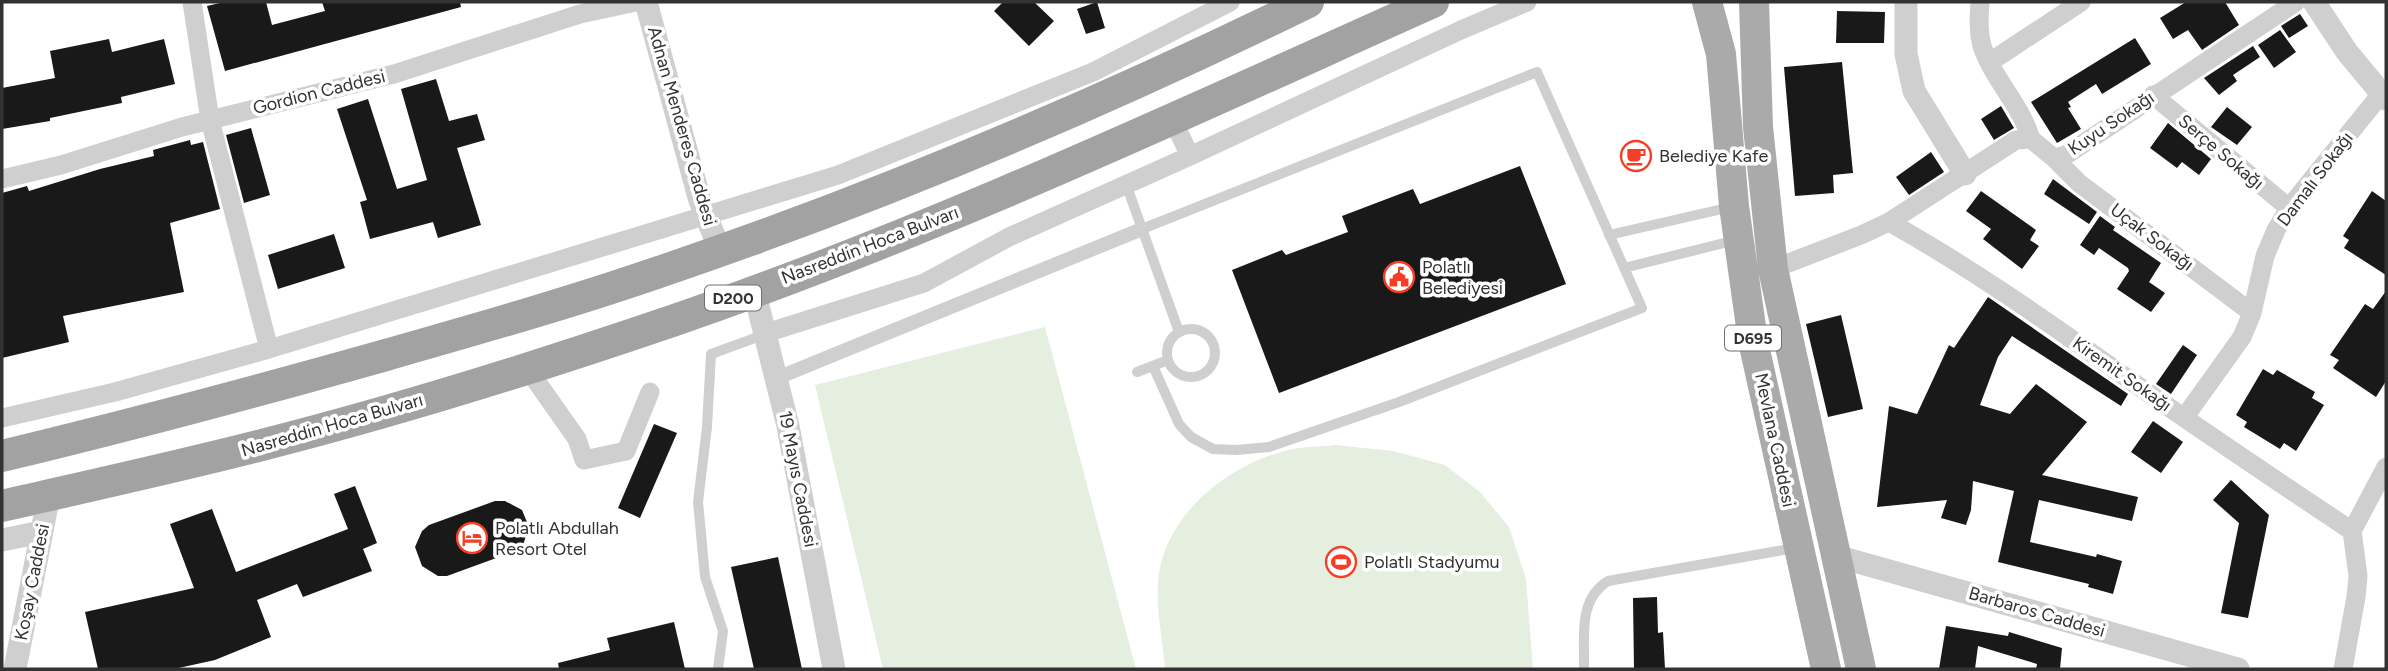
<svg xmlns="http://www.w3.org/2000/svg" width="2388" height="671" viewBox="0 0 2388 671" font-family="Figtree,sans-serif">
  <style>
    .green { fill: #e5efdf }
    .building { fill: #191919 }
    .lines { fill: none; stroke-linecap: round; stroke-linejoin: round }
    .service { stroke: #cfcfcf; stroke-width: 10 }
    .pedestrian { stroke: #cfcfcf; stroke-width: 14 }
    .minor { stroke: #cfcfcf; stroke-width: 19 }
    .tertiary { stroke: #cfcfcf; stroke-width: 23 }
    .primary { stroke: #aaa; stroke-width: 30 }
    .trunk { stroke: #a2a2a2; stroke-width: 32 }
    .labels { text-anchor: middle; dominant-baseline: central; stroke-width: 7; stroke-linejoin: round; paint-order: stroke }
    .shield { fill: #fff; stroke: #707070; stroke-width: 2 }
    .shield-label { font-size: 16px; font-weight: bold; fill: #323232 }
    .street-label { font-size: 18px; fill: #323232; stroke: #fff }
    .poi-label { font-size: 18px; fill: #323232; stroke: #fff; text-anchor: start }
  </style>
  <rect width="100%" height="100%" fill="#fff"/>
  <path class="green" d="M1045,327L1136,669H883L815,385Z
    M1336,445L1393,451L1445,465L1480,492L1509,527L1526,579L1533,669H1165C1163,642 1156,610 1158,584C1162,516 1227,465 1288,450C1303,446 1321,447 1336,445Z"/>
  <path class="building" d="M224,2H266L272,25L325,11L322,2H460L461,7L225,71L207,6Z
    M1003,2H1034L1054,21L1029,46L994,11Z
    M1097,2L1105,28L1086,34L1077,9Z
    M2186,2H2225L2239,25L2202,50L2188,30L2173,39L2160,18Z
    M1837,11L1885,12L1884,43H1836Z
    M2300,14L2308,26L2289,38L2281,26Z
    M2280,30L2296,52L2274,68L2258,45Z
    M2135,38L2151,64L2102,94L2096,84L2068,102L2071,107L2068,108L2081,129L2057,143L2031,102Z
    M109,39L112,52L164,39L175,84L121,97L122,103L50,118V121L2,129V88L55,78L50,51Z
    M2253,46L2260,57L2233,75L2237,81L2219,95L2204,78Z
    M1842,62L1853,173L1833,175L1834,193L1795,196L1784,67Z
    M436,79L449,121L477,114L485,140L457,148L481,225L438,238L433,222L370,239L360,202L367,200L337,109L368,99L397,189L427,180L401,89Z
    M2001,106L2014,128L1994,140L1981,119Z
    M2227,107L2252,127L2237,145L2211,127Z
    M2168,123L2211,159L2199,175L2182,162L2177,168L2150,148Z
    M251,128L270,195L244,203L226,135Z
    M190,140L191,145L203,142L220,209L170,223L184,292L63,316L69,342L2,358V193L27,186L29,191L100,169L154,156L153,150Z
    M1931,152L1944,172L1909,195L1896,177Z
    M1520,166L1566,284L1279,393L1232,270L1282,250L1286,255L1348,232L1342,216L1413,189L1420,204Z
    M2053,179L2097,212L2089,224L2044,194Z
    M1981,191L2036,230L2030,240L2039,246L2022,269L1983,239L1991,229L1966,211Z
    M2372,191L2386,201V275L2344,248L2349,240L2343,236Z
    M2100,216L2115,227L2113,230L2161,263L2149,282L2165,293L2151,312L2117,289L2129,271L2128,268L2099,248L2094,255L2080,245Z
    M334,234L345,268L278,289L268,255Z
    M2386,291V381L2376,397L2333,368L2339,360L2330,355L2365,304L2373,309Z
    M1988,297L2128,394L2121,406L2012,336L1998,357L1980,405L2010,414L2036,384L2087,422L2042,475L2138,497L2132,521L2039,500L2030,542L2096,557L2097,554L2122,561L2113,594L2088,587L2089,584L1998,562L2014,491L1973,481L1971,510L1966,525L1941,518L1947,500L1877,507L1889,406L1917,414L1949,345L1954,348Z
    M1841,315L1863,409L1828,417L1806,324Z
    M2183,345L2197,355L2171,394L2156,384Z
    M2263,369L2273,375L2277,370L2315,392L2312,398L2324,405L2296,451L2284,443L2280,449L2244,427L2247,422L2236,415Z
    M2153,421L2183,442L2161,473L2131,452Z
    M654,424L677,433L640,518L618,508Z
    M2231,480L2269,515L2248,618L2221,613L2239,523L2213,500Z
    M355,486L377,543L363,549L372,571L303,597L297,584L257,600L271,637L215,660L174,669H98L85,612L194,588L170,524L212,509L236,572L348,529L334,494Z
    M495,501H505L522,510L529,527L523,545L513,552L447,576H438L422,566L415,547L422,531L429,525Z
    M778,557L802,669H754L731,567Z
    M1657,597L1658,633L1663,632L1665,669H1634L1633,598Z
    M674,622L685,669H559L558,663L610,650L607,638Z
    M1946,626L2008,636L2009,632L2062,648L2060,669H2036L2037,664L1978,646L1975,669H1939Z"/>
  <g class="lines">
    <path class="service" d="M1126,184L1179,332
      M1142,229L1537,72L1642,308L1399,402L1269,447L1236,450L1213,449L1191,437L1179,424L1153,366
      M1609,235L1731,207
      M1624,268L1736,240
      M1167 353a24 24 0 1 1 48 0a24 24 0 1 1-48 0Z
      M1137,372L1168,360
      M718,669L723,631L705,577L698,502L707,427L711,354L766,334
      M1584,669C1585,639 1577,600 1608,581L1795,548"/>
    <path class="pedestrian" d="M777,378L1142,229"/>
    <path class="minor" d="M192,2L210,120L269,349
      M1980,2C1979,17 1978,31 1982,46C1993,79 2021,105 2031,139
      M1990,62L2081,2
      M2153,95L2289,208
      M1172,118L1190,156
      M2054,158L2079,183L2252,313
      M2,179L61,165L182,127L394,74L580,14L636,2
      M1889,222C1975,270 2056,328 2137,385C2208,435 2280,483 2352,531
      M1773,269L1861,235L1889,222L2016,140L2031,139L2054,158L2066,155L2296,2
      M766,333L924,283L1009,237L1190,156L1461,30L1527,2
      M527,368L577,439L584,460L626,451L650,392
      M2,418L115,392L269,349L838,175L1093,72L1230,2
      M2184,418L2242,337L2252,313L2265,256L2276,230L2289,208L2381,94
      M2343,669L2356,597L2358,576L2352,531L2386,467"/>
    <path class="tertiary" d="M646,2L700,201L720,250
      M1906,2V54L1914,91L1965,174
      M2314,2L2347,52L2386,99
      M754,290L788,426L834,669
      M2,540L41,532
      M1836,556L2238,669
      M15,669L49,495"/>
    <path class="primary" d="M1707,2L1721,54L1734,206L1753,341L1826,669
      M1754,2L1758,127L1773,269L1861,669"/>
    <path class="trunk" d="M2,456C131,425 258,391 386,355C477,329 569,303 659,272C881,197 1097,105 1308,2
      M2,506C89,486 176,467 262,445C400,410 537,367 672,321C932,232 1183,114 1433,2"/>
  </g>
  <defs>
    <g id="cafe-ring" transform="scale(1.575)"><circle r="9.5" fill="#fff" stroke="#f63e26" stroke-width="1.5"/><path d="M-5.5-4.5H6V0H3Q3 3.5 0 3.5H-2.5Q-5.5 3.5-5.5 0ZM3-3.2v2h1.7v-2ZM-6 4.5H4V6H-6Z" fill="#f63e26"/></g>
    <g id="civic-ring" transform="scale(1.575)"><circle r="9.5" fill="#fff" stroke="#f63e26" stroke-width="1.5"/><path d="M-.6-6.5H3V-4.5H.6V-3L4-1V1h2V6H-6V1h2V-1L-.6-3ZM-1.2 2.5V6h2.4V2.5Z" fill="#f63e26"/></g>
    <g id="hotel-ring" transform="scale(1.575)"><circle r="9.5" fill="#fff" stroke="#f63e26" stroke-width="1.5"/><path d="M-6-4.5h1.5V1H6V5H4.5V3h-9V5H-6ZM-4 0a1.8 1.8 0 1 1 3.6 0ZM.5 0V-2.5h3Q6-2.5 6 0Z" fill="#f63e26"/></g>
    <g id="stadium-ring" transform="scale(1.575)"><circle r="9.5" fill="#fff" stroke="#f63e26" stroke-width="1.5"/><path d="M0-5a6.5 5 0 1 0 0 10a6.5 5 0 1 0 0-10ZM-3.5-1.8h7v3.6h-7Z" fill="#f63e26"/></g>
  </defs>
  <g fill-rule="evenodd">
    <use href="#cafe-ring" x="1636" y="156"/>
    <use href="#civic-ring" x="1399" y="277"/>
    <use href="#hotel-ring" x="472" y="538"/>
    <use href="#stadium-ring" x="1341" y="562"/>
  </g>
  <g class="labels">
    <g class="shield">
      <rect x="705" y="285.5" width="56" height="25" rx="5"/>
      <rect x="1725" y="325.5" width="56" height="25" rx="5"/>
    </g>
    <g class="shield-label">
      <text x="733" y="298">D200</text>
      <text x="1753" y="338">D695</text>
    </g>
    <g class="street-label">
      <text transform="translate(319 92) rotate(-14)">Gordion Caddesi</text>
      <text transform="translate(2111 123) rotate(-34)">Kuyu Sokağı</text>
      <text transform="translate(682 126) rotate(74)">Adnan Menderes Caddesi</text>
      <text transform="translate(2221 152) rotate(40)">Serçe Sokağı</text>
      <text transform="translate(2315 179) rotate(-53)">Damalı Sokağı</text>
      <text transform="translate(2152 237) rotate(37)">Uçak Sokağı</text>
      <text transform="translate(870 245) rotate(-21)">Nasreddin Hoca Bulvarı</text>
      <text transform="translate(2122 374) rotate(35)">Kiremit Sokağı</text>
      <text transform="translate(332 425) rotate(-16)">Nasreddin Hoca Bulvarı</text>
      <text transform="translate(1775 440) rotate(78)">Mevlana Caddesi</text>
      <text transform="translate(798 479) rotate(79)">19 Mayıs Caddesi</text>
      <text transform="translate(32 582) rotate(-79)">Koşay Caddesi</text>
      <text transform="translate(2037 612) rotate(16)">Barbaros Caddesi</text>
    </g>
    <g class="poi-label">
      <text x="1659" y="156">Belediye Kafe</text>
      <text x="1422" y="267">Polatlı<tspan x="1422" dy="21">Belediyesi</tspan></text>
      <text x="495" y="528">Polatlı Abdullah<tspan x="495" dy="21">Resort Otel</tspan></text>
      <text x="1364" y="562">Polatlı Stadyumu</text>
    </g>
  </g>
  <rect width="2388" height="671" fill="none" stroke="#323232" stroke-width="7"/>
</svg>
